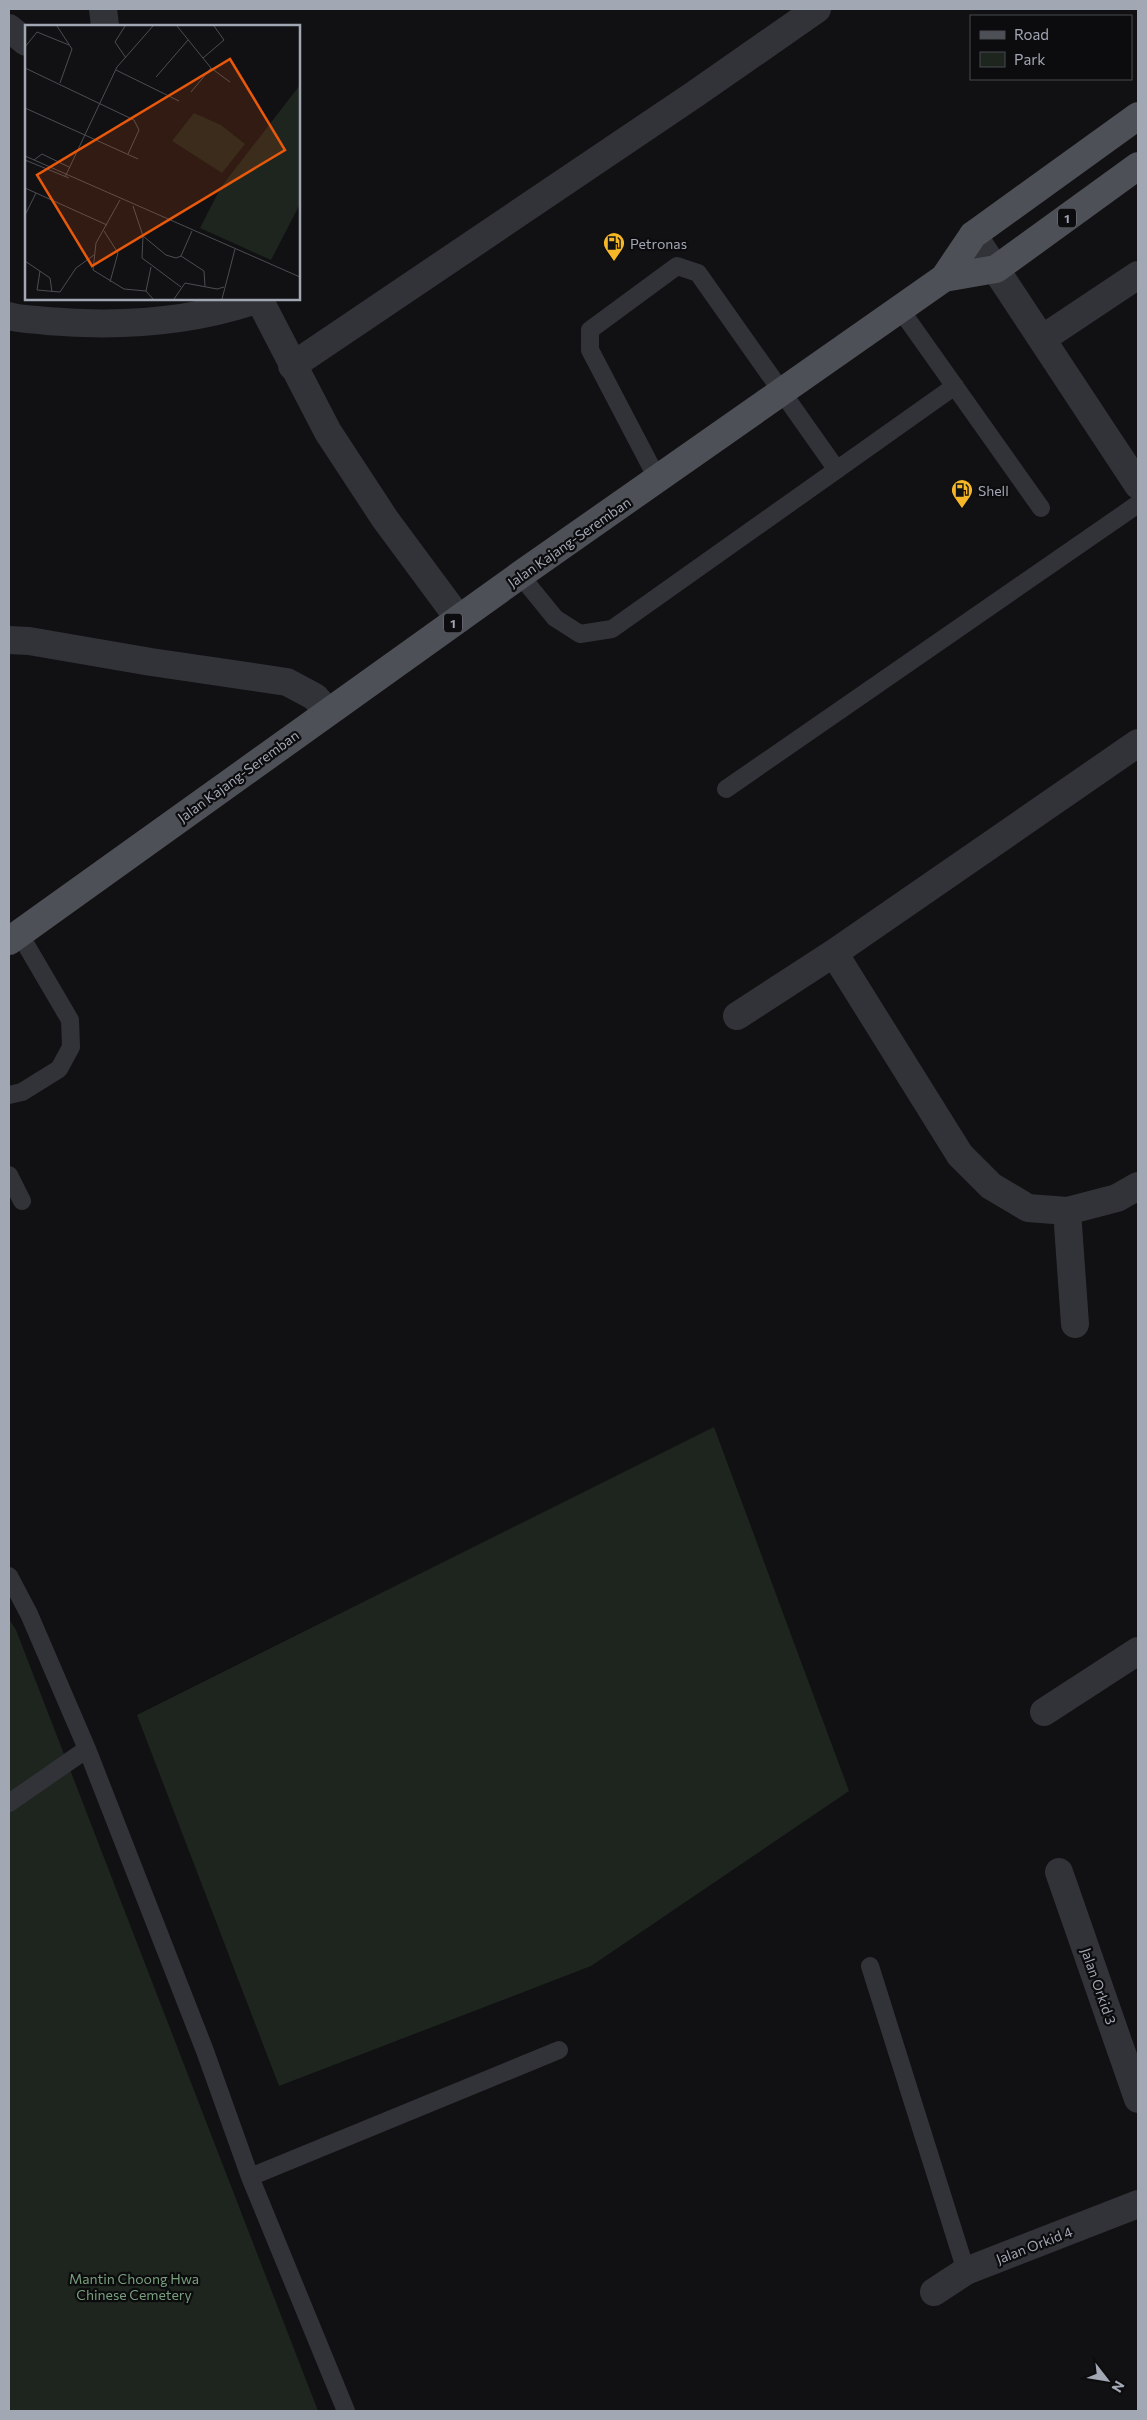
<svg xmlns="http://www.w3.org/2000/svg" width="1147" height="2420" viewBox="0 0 1147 2420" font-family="Commissioner,sans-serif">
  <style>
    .green { fill: #1d251e }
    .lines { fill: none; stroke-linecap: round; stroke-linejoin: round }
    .service { stroke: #323338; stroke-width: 18 }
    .minor { stroke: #323338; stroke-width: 28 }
    .primary { stroke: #4e5057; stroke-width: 28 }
    .labels { text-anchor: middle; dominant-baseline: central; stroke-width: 4.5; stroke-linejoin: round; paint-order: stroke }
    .shield { fill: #0c0c0e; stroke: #757882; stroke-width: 1 }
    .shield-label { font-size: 12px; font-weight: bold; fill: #a2a7b4 }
    .poi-label { font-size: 14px; fill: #a2a7b4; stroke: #0c0c0e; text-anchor: start }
    .street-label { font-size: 14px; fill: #a2a7b4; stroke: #0c0c0e }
    .park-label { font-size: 14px; fill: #789f7c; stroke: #0c0c0e }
    .inset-road { fill: none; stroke: #4b4d53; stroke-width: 1 }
    .view { fill: #e8590c; fill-opacity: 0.15; stroke: #e8590c; stroke-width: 2.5 }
    .inset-edge { fill: none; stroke: #a2a7b4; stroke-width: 2.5 }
  </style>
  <rect width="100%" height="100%" fill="#111113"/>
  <path class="green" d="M714,1427L849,1791L591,1966L279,2086L137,1715Z
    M9,1619L16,1630L318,2411H9Z"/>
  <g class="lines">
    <path class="service" d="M900,309L1041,508
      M658,480L590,350V330L677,266L698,273L837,470
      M520,575L555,618L580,634L612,629L955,386
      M726,789L1138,504
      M9,1095L22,1092L59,1069L71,1047L70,1020L19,933
      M9,1175L22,1201
      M9,1576L29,1614L87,1749L205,2051L250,2177L346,2411
      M9,1803L87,1749
      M870,1966L966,2271
      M250,2177L559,2050"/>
    <path class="minor" d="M103,9L105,26
      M9,28L26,42
      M973,235L1138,485
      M259,299L328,432L385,519L459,619
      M9,316C21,320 34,319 47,321C117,327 192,322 259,299
      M1042,339L1138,275
      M292,366L695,94L817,9
      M9,640L29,641L151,662L287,682L315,697L328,712
      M834,953L960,1155L991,1186L1028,1208L1067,1211L1117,1198L1138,1186
      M737,1016L834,953L1138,743
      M1067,1211L1075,1324
      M1044,1712L1138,1651
      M1059,1872L1138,2099
      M934,2292L966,2271L1138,2204"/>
    <path class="primary" d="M944,278L973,235L1138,116
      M9,941L520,575L944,278L996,269L1138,166"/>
  </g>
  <defs>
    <g id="fuel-pin" transform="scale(1.125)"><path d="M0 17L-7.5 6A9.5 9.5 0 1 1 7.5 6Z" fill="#f5b727" stroke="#0c0c0e"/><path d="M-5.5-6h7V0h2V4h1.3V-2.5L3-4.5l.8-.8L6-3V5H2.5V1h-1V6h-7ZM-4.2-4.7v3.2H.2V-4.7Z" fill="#111"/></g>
  </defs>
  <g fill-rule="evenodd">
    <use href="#fuel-pin" x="614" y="243"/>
    <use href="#fuel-pin" x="962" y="490"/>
  </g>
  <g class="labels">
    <g class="shield">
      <rect x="1058" y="208.5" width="18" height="19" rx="4"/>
      <rect x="444" y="613.5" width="18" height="19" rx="4"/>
    </g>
    <g class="shield-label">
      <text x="1067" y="218">1</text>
      <text x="453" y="623">1</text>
    </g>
    <g class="poi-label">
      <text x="630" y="243">Petronas</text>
      <text x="978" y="490">Shell</text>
    </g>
    <g class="street-label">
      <text transform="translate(569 542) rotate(-35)">Jalan Kajang-Seremban</text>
      <text transform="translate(238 776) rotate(-36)">Jalan Kajang-Seremban</text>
      <text transform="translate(1099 1986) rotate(71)">Jalan Orkid 3</text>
      <text transform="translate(1034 2245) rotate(-21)">Jalan Orkid 4</text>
    </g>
    <g class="park-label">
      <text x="134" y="2278">Mantin Choong Hwa<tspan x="134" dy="16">Chinese Cemetery</tspan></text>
    </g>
  </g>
  <g transform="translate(25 25)">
    <rect width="275" height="275" fill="#111113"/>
    <path d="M275,60V179L246,235L175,203L196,162ZM169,88L196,100L220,119L197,148L147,116Z" fill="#1d251e"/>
    <path class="inset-road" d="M32,1L47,24L35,58M100,1L90,17L101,33M152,1L186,43L205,57M0,22L12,7L44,20M178,33L199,15L189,1M0,43L109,95L114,105L103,129M91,45L154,76M131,52L163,15M166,67L186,43M0,83L113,134M0,131L275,252M0,135L44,153M9,135L17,129L44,142M40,152L92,42L128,1M0,163L82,200M95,175L71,218L68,245L99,264L121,266L128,274M108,181L118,211L117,233L156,262M0,190L11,168M79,206L93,228L85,257M118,211L141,230L151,233L156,231L167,206M156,231L179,246L180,261M0,236L25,253L27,267M15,246L12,265L35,267L51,243L69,230M121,266L126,242M149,274L160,258L192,264L199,262M197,274L210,224"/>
    <path class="view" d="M205,34L260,125L67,241L12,150Z"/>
    <rect width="275" height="275" class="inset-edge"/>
  </g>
  <rect width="1147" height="2420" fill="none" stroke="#a2a7b4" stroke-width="20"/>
  <rect x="970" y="15" width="162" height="65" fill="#0c0c0e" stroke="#484a50"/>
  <rect x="980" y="31" width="25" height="8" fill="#4e5057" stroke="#484a50"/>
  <text x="1014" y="40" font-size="15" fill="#a2a7b4">Road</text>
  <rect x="980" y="52" width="25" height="15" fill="#1d251e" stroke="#484a50"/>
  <text x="1014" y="65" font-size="15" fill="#a2a7b4">Park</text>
  <g transform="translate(1107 2380) rotate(121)" stroke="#0c0c0e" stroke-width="4" paint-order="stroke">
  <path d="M0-4L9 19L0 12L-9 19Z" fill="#a2a7b4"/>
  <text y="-8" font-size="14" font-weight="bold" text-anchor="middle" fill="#a2a7b4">N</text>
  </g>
</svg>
